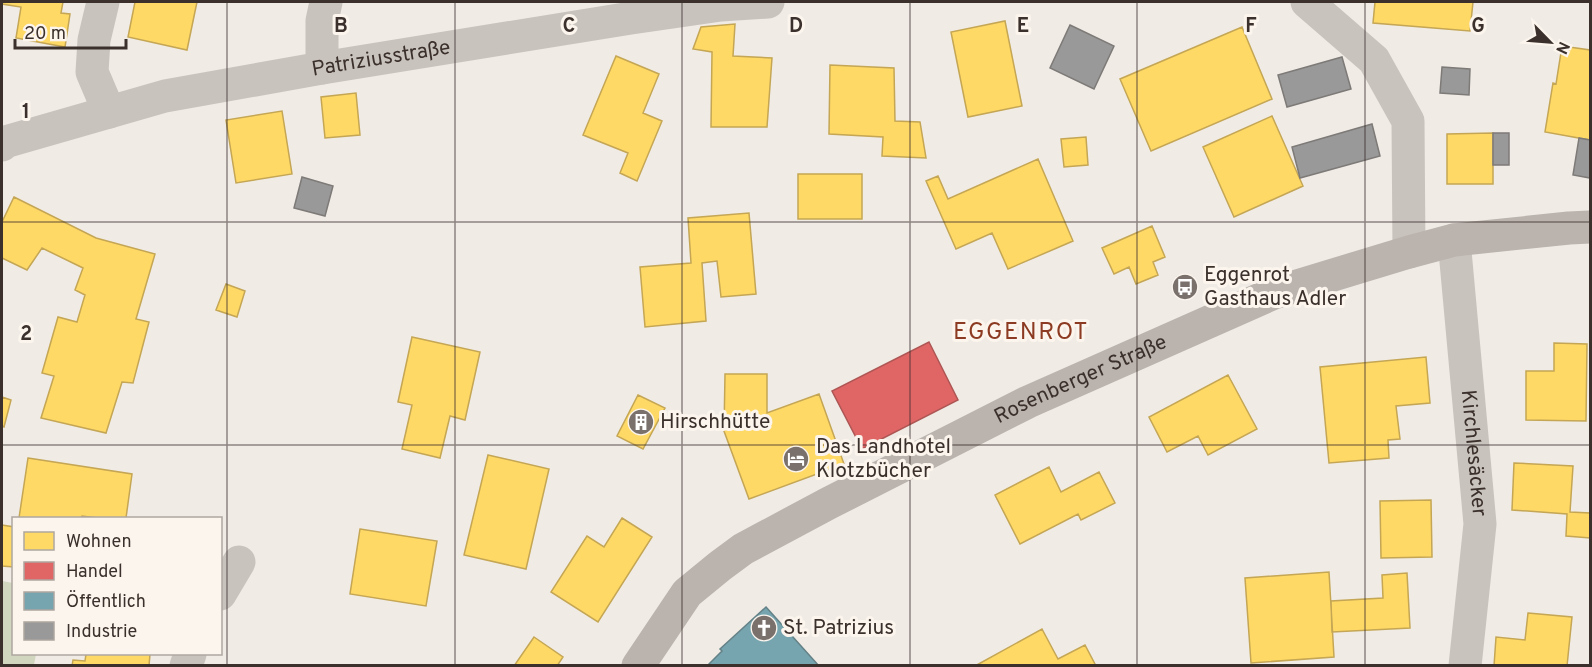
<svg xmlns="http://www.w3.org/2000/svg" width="1592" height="667" viewBox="0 0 1592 667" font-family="Overpass,sans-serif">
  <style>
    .green { fill: #d1d6bf }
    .homes { fill: #ffd966; stroke: #c4a654; stroke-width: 1.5 }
    .shops { fill: #e06666; stroke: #ae5654; stroke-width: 1.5 }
    .public { fill: #76a5af; stroke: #648287; stroke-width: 1.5 }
    .industry { fill: #999; stroke: #7d7a78; stroke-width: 1.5 }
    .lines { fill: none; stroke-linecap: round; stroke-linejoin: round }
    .minor { stroke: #c9c3be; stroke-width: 33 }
    .secondary { stroke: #bab3ae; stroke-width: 33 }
    .grid { fill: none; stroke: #3b302b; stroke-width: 1.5; stroke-opacity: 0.55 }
    .labels { text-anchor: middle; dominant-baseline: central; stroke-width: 6; stroke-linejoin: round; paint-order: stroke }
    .street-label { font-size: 21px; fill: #3b302b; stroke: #fbf5ee }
    .poi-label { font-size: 21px; fill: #3b302b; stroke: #fbf5ee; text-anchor: start }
    .quarter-label { font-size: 24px; letter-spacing: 1.5px; fill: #8c3b22; stroke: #fbf5ee }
    .grid-label { font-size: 20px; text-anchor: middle; font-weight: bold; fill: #3b302b; stroke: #fbf5ee; stroke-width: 6; stroke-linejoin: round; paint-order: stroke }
  </style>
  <rect width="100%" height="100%" fill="#f0ebe5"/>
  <path class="green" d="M2,581L13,583L14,654H36L34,665H2Z"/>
  <path class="homes" d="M2,2H63L61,13L70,14L65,47L16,38L21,7L2,4Z
    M135,2H197L187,50L128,37Z
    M1375,2H1473L1470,31L1373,23Z
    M1005,21L1022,106L968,117L951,32Z
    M735,24L733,56L772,58L767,127H711L712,52L693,49L701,27Z
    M1242,27L1272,99L1151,151L1120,79Z
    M1562,46L1590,50V140L1545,132L1553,83L1556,84Z
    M616,56L659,74L643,113L662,121L637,181L620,173L628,153L583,135Z
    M830,65L894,68L895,121L920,122L926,158L882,156L883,137L829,134Z
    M356,93L360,135L325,138L321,97Z
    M282,111L292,174L236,183L226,120Z
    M1272,116L1303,186L1234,217L1203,147Z
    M1493,133V184H1447V134Z
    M1086,137L1088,165L1064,167L1061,139Z
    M1038,159L1073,241L1008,269L992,233L956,249L926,181L938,176L948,199Z
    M798,174H862V219H798Z
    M14,197L96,238L155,254L136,319L149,322L133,383L122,382L106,433L41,418L54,376L42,373L58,317L77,322L85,295L75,290L83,268L42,248L27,270L2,258V222Z
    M749,213L756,294L721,297L717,261L702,263L706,321L645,327L640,267L691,263L688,218Z
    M1152,226L1165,257L1153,262L1158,275L1136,284L1129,267L1114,274L1102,248Z
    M226,284L245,291L237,317L216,310Z
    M412,337L480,352L465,420L450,416L440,458L402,449L412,405L398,402Z
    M1554,343L1587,344L1586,421L1526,420V371H1554Z
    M1426,357L1430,403L1396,406L1400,439L1388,440L1389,458L1329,463L1320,367Z
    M725,374H767V413L819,394L844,464L749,499L724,431Z
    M1228,375L1257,429L1208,455L1198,436L1167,452L1149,417Z
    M638,395L665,408L643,449L617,436Z
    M2,397L11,400L4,427L2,426Z
    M488,455L549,469L526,569L464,555Z
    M28,458L132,474L126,518H98L82,516L81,518H19Z
    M1514,463L1573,466L1570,512L1590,513V538L1566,536L1567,514L1512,510Z
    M1049,467L1061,492L1099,472L1115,503L1081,520L1078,514L1020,544L995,495Z
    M1431,500L1432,557L1381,558L1380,501Z
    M622,518L652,537L598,622L551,592L587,536L604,547Z
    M2,525L14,527V567L2,566Z
    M360,529L437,541L426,606L350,594Z
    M1329,572L1334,657L1251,663L1245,578Z
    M1407,573L1410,628L1332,632L1331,601L1383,598L1382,575Z
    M1528,613L1572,617L1567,666H1494L1496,637L1525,640Z
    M1042,629L1058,659L1085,645L1096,666H975Z
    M534,637L563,657L557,666H514Z
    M86,654H150L149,666H72L73,660L85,661Z"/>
  <path class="shops" d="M929,342L958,400L862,449L832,391Z"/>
  <path class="public" d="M766,607L819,666H707L722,651L720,649Z"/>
  <path class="industry" d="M1070,25L1114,46L1094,89L1050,68Z
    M1342,57L1351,89L1287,107L1278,75Z
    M1442,67L1470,69L1469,95L1440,93Z
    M1372,124L1380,156L1300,178L1292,147Z
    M1493,133H1509V165H1493Z
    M1579,138L1590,140V178L1573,175Z
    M302,177L333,186L325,216L294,208Z"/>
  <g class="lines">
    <g class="minor">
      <path d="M103,2L94,40L92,72L109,112"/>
      <path d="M1307,2L1374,60L1408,121L1409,252"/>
      <path d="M322,68V21L326,2"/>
      <path id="s1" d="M2,145L5,142L165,96L322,68L631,18L721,5L768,2"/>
      <path id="s2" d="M1454,240L1480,524L1465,666"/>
      <path d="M220,594L239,562"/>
      <path d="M186,666L190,654"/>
    </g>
    <path class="secondary" id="s3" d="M638,666L687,593L720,566L743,549L829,503L1028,402L1274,293L1409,252L1454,240L1569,228L1590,227"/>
  </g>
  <path class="grid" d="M227,2V666M455,2V666M682,2V666M910,2V666M1137,2V666M1365,2V666M2,222H1590M2,445H1590"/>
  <defs>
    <g id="bus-disc" transform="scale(1.35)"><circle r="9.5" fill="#7a716c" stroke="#fbf5ee"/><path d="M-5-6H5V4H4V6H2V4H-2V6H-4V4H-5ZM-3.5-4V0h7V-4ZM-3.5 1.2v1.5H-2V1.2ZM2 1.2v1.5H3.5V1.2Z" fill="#fff"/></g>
    <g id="building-disc" transform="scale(1.35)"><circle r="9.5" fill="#7a716c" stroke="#fbf5ee"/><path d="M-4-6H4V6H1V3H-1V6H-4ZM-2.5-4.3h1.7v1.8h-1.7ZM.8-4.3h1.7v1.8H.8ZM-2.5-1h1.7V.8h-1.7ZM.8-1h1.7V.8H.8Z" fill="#fff"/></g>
    <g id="hotel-disc" transform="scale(1.35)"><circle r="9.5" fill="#7a716c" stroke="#fbf5ee"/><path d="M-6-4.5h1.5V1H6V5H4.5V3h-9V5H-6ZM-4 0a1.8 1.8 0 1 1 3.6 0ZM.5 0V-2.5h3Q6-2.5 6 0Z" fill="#fff"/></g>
    <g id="church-disc" transform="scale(1.35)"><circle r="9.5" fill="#7a716c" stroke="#fbf5ee"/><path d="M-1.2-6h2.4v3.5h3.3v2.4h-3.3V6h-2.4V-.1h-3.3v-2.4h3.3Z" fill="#fff"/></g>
  </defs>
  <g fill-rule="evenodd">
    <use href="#bus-disc" x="1185" y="287"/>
    <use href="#building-disc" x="641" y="422"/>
    <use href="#hotel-disc" x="796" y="459"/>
    <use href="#church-disc" x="764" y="628"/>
  </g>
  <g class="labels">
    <g class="street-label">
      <text stroke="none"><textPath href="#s1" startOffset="390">Patriziusstraße</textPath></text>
      <text stroke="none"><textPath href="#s3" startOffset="537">Rosenberger Straße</textPath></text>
      <text stroke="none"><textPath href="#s2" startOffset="214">Kirchlesäcker</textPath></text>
    </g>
    <g class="poi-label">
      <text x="1204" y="275">Eggenrot<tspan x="1204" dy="24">Gasthaus Adler</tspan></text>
      <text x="660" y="422">Hirschhütte</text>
      <text x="816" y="447">Das Landhotel<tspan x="816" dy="24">Klotzbücher</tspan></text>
      <text x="783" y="628">St. Patrizius</text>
    </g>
    <g class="quarter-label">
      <text x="1021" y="333">EGGENROT</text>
    </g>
  </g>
  <g class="grid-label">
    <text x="341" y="32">B</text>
    <text x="569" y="32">C</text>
    <text x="796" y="32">D</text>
    <text x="1023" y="32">E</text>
    <text x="1251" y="32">F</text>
    <text x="1478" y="32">G</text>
    <text x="26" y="118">1</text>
    <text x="26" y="340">2</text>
  </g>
  <rect width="1592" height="667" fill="none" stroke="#3b302b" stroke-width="6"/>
  <rect x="12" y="517" width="210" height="138" fill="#fbf5ee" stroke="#aea6a0" stroke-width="1.5"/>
  <rect x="24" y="532" width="30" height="18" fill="#ffd966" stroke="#aea6a0" stroke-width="1.5"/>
  <text x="66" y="547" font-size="18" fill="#3b302b">Wohnen</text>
  <rect x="24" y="562" width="30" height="18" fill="#e06666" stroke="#aea6a0" stroke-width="1.5"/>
  <text x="66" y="577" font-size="18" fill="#3b302b">Handel</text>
  <rect x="24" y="592" width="30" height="18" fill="#76a5af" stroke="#aea6a0" stroke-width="1.5"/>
  <text x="66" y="607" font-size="18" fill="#3b302b">Öffentlich</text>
  <rect x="24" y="622" width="30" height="18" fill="#999999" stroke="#aea6a0" stroke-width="1.5"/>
  <text x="66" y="637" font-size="18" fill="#3b302b">Industrie</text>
  <g transform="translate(1550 42) rotate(115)" stroke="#fbf5ee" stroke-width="4.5" paint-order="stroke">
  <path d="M0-4.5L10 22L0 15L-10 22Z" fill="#3b302b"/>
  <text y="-9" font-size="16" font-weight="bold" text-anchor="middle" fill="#3b302b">N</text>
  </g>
  <path d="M15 39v9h111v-9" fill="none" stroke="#3b302b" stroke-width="3"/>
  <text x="24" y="39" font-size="18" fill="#3b302b" stroke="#fbf5ee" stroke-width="4.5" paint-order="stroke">20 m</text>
</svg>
